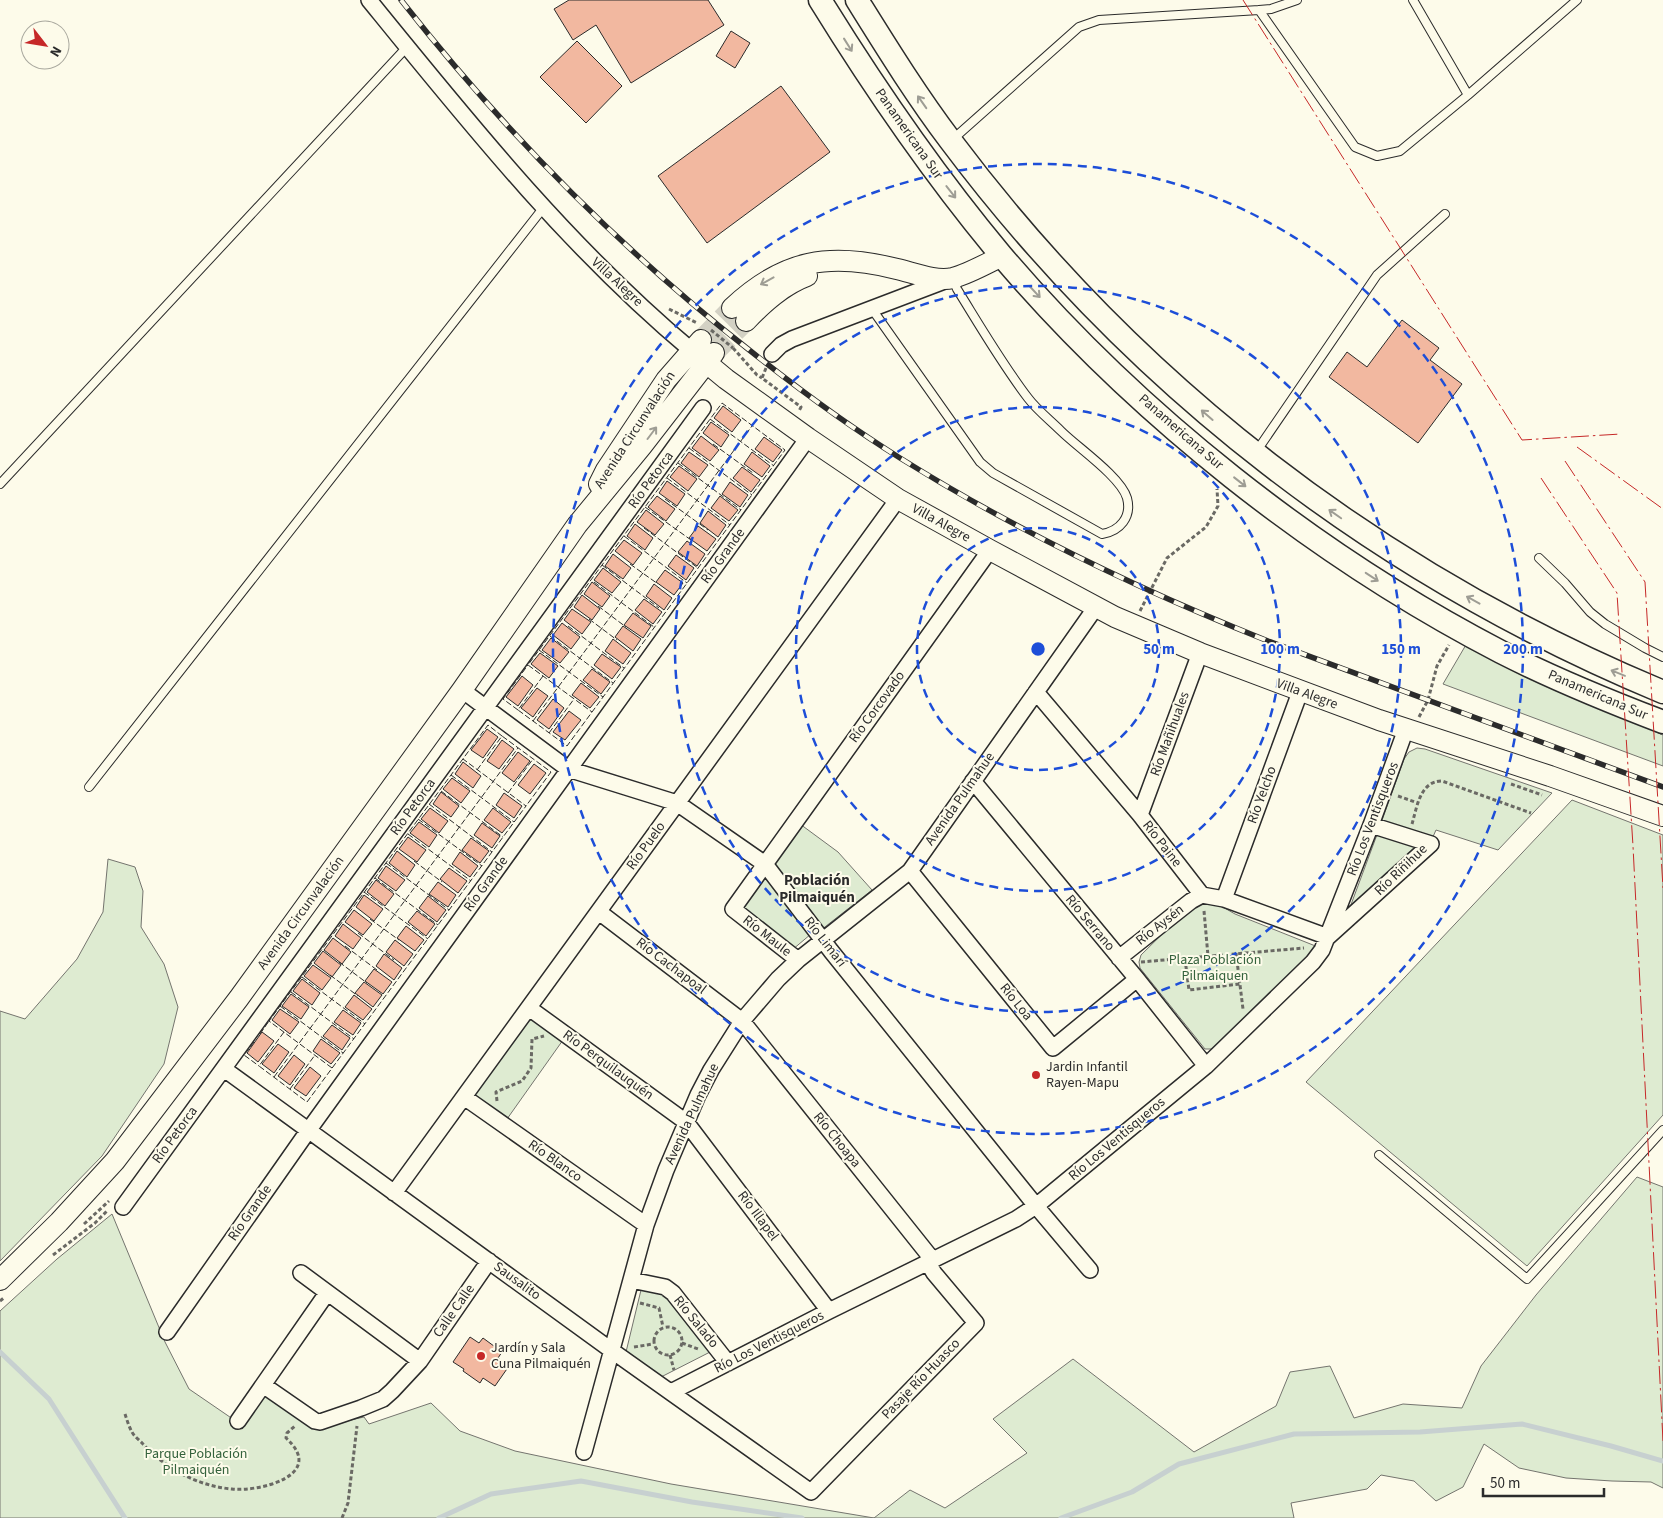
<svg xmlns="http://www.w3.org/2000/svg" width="1663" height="1518" viewBox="0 0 1663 1518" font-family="'Source Sans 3',sans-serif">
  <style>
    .green { fill: #deebd1; stroke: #74746e }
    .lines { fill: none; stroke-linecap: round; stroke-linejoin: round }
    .stream { stroke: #c7d0d0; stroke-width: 5 }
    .building { fill: #f2b8a0; stroke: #2b2b2b }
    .secondary-tunnel { stroke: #d3d1c4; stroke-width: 20; stroke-dasharray: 20 10; stroke-linecap: butt }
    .lane-casing { stroke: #2b2b2b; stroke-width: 10 }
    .street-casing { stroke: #2b2b2b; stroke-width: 18 }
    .secondary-casing { stroke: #2b2b2b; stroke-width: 22 }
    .primary-casing { stroke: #2b2b2b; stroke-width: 25 }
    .path { stroke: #6a6964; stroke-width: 3; stroke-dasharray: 4 2.5; stroke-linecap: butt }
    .lane { stroke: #fdfbea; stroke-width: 8 }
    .street { stroke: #fdfbea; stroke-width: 15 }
    .secondary { stroke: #fdfbea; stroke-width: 20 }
    .primary { stroke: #fdfbea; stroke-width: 22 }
    .rail-casing { stroke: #2b2b2b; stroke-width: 5.5 }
    .rail { stroke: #fdfbea; stroke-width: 4; stroke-dasharray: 11; stroke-linecap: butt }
    .path-bridge { stroke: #6a6964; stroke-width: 3; stroke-dasharray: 4 2.5; stroke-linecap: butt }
    .fence { stroke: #2b2b2b; stroke-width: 1; stroke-dasharray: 6 2.5; stroke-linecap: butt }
    .power { stroke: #c62828; stroke-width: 1; stroke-dasharray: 18 4 2.5 4; stroke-linecap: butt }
    .oneway { stroke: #9e9d94 }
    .ring { fill: none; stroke: #1d4ed8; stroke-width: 2.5; stroke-dasharray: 9 6 }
    .poi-dot { fill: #c62828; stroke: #fdfbea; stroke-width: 2 }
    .labels { text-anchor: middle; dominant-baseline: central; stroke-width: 4; stroke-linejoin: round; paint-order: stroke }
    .street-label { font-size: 14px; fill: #2b2b2b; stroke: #fdfbea }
    .park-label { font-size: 14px; fill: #34623c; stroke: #fdfbea }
    .poi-label { font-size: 14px; fill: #2b2b2b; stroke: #fdfbea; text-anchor: start }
    .neighbourhood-label { font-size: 15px; font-weight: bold; fill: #2b2b2b; stroke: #fdfbea }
    .centre { fill: #1d4ed8; stroke: #fdfbea; stroke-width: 2.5 }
    .ring-label { font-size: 15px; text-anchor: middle; font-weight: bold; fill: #1d4ed8; stroke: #fdfbea; stroke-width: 4; stroke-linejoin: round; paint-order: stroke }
  </style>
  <rect width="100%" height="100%" fill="#fdfbea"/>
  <path class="green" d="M1467,643L1532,677L1663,735V766L1443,684Z
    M1417,748L1425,749L1552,793L1498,850L1436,830L1432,839L1381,823L1404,759L1409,752Z
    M1572,800L1663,835V1115L1527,1266L1306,1082Z
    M800,824L838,852L872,890L821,930L771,864Z
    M1378,832L1426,846L1346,918Z
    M108,859L135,867L143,891L141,927L164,964L178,1007L164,1064L102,1156L0,1261V1011L25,1019L77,959L103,912Z
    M765,874L811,934L792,950L739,910Z
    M1202,895L1235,914L1318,947L1213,1049H1205L1140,968L1139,962L1141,955Z
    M528,1016L563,1040L507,1119L473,1094Z
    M1637,1177L1663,1187V1488L1651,1482L1612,1481L1566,1478L1519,1468L1484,1444L1463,1487L1436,1501L1414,1481L1381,1475L1367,1489L1291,1503L1294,1518H0V1311L57,1259L112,1214L165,1342L189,1389L243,1426L265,1395L315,1428L364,1417L369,1424L431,1403L460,1431L515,1451L671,1484L874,1518L910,1490L945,1508L1027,1453L993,1419L1073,1359L1194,1452L1276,1406L1290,1372L1330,1366L1354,1418L1403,1404L1462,1408L1481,1366L1536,1295Z
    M641,1290L666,1295L714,1350L661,1377L626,1352Z"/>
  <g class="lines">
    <path class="stream" d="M0,1352L49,1399L125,1518
      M439,1518L491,1494L581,1481L692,1502L802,1518
      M1061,1518L1132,1492L1179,1464L1294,1434L1420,1432L1522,1424L1611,1446L1663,1461"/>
  </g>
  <path class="building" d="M569,0H708L724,25L631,83L596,25L573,40L554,9Z
    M731,31L750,43L735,68L716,56Z
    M577,41L622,86L586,123L540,77Z
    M781,86L830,152L707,243L658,176Z
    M1402,320L1439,348L1430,360L1462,384L1418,443L1329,377L1347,352L1367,367Z
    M723,406L741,420L732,432L714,418Z
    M711,422L729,435L721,447L703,433Z
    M701,436L719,450L710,461L692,448Z
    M764,437L782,450L773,462L755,449Z
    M689,452L708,465L699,477L681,463Z
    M752,452L770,466L762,477L744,464Z
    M679,466L697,479L688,491L670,477Z
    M742,467L760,480L751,492L733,478Z
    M667,481L685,494L677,506L659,493Z
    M730,482L748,495L740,507L722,494Z
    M657,496L675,509L666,521L648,507Z
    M720,496L738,510L729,521L711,508Z
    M646,510L664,524L655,535L637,522Z
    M708,511L726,525L718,537L700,523Z
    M635,524L653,538L645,550L627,536Z
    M698,526L716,539L707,551L689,538Z
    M624,540L642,553L633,565L615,551Z
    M687,541L705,554L697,566L678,552Z
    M613,554L631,568L623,579L605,566Z
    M676,555L694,568L686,580L668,566Z
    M603,568L621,582L612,593L594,580Z
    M665,570L683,583L674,595L656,582Z
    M592,582L610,596L602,607L584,594Z
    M654,584L672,598L664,610L646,596Z
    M582,595L600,609L592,620L574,607Z
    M644,599L662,612L653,624L635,610Z
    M572,609L591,622L582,634L564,620Z
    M633,613L651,626L643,638L624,625Z
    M562,623L580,637L571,649L553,635Z
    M623,626L641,639L633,651L615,637Z
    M551,638L569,652L560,663L542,650Z
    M613,639L631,653L623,664L605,651Z
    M540,653L558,666L549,678L531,664Z
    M602,654L621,667L612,679L594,665Z
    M592,669L610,682L601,694L583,680Z
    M522,676L533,685L518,706L506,697Z
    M581,683L599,697L590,708L572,695Z
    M537,688L548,696L533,717L521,708Z
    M553,699L564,708L549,729L537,720Z
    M569,711L581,720L565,740L553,732Z
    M487,729L498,737L483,758L471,750Z
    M502,740L514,749L499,769L487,761Z
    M518,752L530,761L514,782L502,773Z
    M463,762L481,776L473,788L455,774Z
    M534,764L546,773L530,794L518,785Z
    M452,778L470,791L461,803L443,789Z
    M441,792L459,806L451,817L433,804Z
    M504,793L522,806L514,818L496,805Z
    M430,808L448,821L439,833L421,819Z
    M493,808L511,822L502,833L484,820Z
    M419,822L437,835L429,847L410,833Z
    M482,823L500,836L492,848L474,835Z
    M408,837L426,850L417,862L399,849Z
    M471,838L489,851L480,863L462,850Z
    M397,851L415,865L407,877L389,863Z
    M460,852L478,866L470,877L452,864Z
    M386,866L405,880L396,891L378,878Z
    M449,868L467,881L458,893L440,879Z
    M376,880L394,894L385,906L367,892Z
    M438,882L456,895L448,907L429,894Z
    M364,895L383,909L374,921L356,907Z
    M428,896L446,910L437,922L419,908Z
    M354,910L372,924L363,935L345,922Z
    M417,911L435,924L426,936L408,922Z
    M343,924L361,938L353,949L335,936Z
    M406,926L424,940L415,951L397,938Z
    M333,938L351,952L342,964L324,950Z
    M395,940L413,954L404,966L386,952Z
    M323,951L341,965L332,977L314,963Z
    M384,954L402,968L394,980L376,966Z
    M313,965L331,978L322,990L304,976Z
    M374,969L392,982L383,994L365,981Z
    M302,979L320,993L312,1005L293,991Z
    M364,982L382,995L373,1007L355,993Z
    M291,994L309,1007L301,1019L282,1006Z
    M354,995L372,1009L363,1020L345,1007Z
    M280,1009L299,1022L290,1034L272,1020Z
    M343,1010L361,1023L353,1035L334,1022Z
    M332,1025L350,1038L342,1050L323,1036Z
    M262,1032L274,1041L258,1062L247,1053Z
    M321,1039L340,1053L331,1064L313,1051Z
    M278,1044L289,1052L274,1073L262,1064Z
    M294,1055L305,1064L290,1085L278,1076Z
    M310,1067L321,1076L306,1096L294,1088Z
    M470,1337L479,1343L483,1338L502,1352L498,1358L509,1366L495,1386L483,1378L480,1383L463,1371L464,1369L453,1362Z"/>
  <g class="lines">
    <path class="secondary-tunnel" d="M701,340L732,308
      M714,353L746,321"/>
    <g class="lane-casing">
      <path id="lane" d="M1413,0L1468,95
        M1259,10L1271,9L1297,0
        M952,140L1079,27L1099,20L1259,10L1355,147L1377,156L1400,151L1468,95L1577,0
        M872,309L980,462L993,473L1102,534C1120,531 1132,517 1127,498C1121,477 1077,447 1061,431C1050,420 1037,410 1028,398C1002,364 980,326 957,289L953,279
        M1256,452L1377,275L1445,214
        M0,484L407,47
        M1539,558L1565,583L1590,612L1605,624L1645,648L1663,657
        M89,787L544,207
        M1379,1155L1527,1279L1663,1130"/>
    </g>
    <g class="street-casing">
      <path id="street" d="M369,0C469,123 569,248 691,350
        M772,354L781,345L792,339L947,280
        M462,690L568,769L677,803L765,864L831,951L1036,1206L1090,1270
        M1036,692L1140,815L1202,895L1224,899L1328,937L1431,844L1371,825
        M973,781L1137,979L1206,1066
        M1140,815L1200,653
        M910,871L1053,1048L1137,979
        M1224,899L1300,692
        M599,912L742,1021L932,1259
        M1119,958L1191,901L1202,895
        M798,960L733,909L990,550
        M529,1008L686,1122L829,1311
        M224,1069L611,1350L811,1492L976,1323L934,1273L927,1261
        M464,1097L646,1225
        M394,1193L898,499
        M123,1207L703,408
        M301,1273L420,1361
        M631,1280L665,1287L673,1293L728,1363
        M167,1332L308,1131L808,438
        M263,1385L315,1421L320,1422L361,1408L383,1399L392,1391L420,1361L489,1261
        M671,1392L829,1311L1016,1219L1036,1206L1206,1066L1313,962L1322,950L1371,825L1406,729
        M238,1421L327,1293
        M584,1452L646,1225L666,1170L698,1095L711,1070L742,1021L778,979L798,960L910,871L1096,607"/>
    </g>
    <g class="secondary-casing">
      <path id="secondary" d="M732,308C784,259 830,252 897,269C914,273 936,282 953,278C968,274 988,263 1002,256
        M746,321C764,302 783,285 807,276
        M691,350L726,379L808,438L898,499L990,550L1115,617L1200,653L1379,720L1550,776L1663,816
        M599,484L606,470L666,380L701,340
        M0,1280L59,1222L115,1161L239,998L462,690L577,525L642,446L714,353"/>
    </g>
    <g class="primary-casing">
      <path id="primary" d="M820,0C875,89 934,175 1001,255C1136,414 1316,556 1501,652C1554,679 1608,701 1663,722
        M857,0C887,48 916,95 950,140C1135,387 1379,574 1663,692"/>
    </g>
    <path class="path" d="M669,309L697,323
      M733,348L757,375L762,378
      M766,368L762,378L801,407L799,411
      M1140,611L1167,558L1206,527L1218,506L1217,489
      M1419,717L1428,700L1437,666L1449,645
      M1511,784L1542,795
      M1398,796L1418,803
      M1412,824C1417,807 1420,781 1442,781L1531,813
      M1204,911L1208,956
      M1236,953L1243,1009
      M1185,959L1189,990L1240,984
      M1141,962L1304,948
      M497,1101L496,1092L522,1081L531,1068L532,1039L544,1036
      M84,1224L109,1201
      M53,1255L95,1223L108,1210
      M0,1301L5,1297
      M640,1303L659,1308L663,1327
      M654 1341a14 14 0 1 1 28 0a14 14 0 1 1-28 0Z
      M682,1343L698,1349
      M634,1347L653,1344
      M670,1355L674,1370
      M125,1414C127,1420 129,1427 132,1432C134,1436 139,1440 142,1443C165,1468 197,1486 232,1489C260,1492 327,1475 286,1438L287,1433L295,1426
      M342,1518L348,1503L357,1426"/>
    <use href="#lane" class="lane"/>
    <use href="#street" class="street"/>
    <use href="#secondary" class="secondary"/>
    <use href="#primary" class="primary"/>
    <g class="rail-casing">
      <path id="rail" d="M401,0C503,130 618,247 748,349C797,388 847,425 900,458C1017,531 1140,590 1268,641L1663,787"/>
    </g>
    <use href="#rail" class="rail"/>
    <path class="path-bridge" d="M711,330L733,348"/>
    <path class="fence" d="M710,419L774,466
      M713,444L753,473
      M689,448L752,495
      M678,463L741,510
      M667,478L730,525
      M665,499L708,530
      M645,507L691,540
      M644,528L698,568
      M624,536L687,583
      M630,564L658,584
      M602,565L659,608
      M594,582L654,627
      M598,606L626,627
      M589,619L617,640
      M568,626L624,668
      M550,636L613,683
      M539,650L603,697
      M543,676L518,710L567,746L785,450L722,403L528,665L592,712
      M518,710L503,699L528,665
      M533,721L752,426
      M549,733L574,699
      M477,770L502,736L551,772L526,806
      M451,775L514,822
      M441,791L503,837
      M508,793L533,759
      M429,804L492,852
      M418,819L482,866
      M408,834L471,881
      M414,861L442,882
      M386,863L449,910
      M375,878L438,925
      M364,892L428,939
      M370,919L399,940
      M358,933L394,960
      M345,946L377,970
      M339,962L367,983
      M330,975L358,996
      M302,977L365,1024
      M291,992L354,1039
      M280,1006L343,1053
      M284,1032L259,1066L307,1102L526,806L463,759
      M260,1034L269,1021
      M254,1042L244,1055L259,1066
      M332,1068L269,1021L488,725L502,736
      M274,1077L518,748
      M290,1089L315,1055"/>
    <path class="power" d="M1243,0L1522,440L1621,434
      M1577,447L1663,509
      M1565,461L1645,582L1663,888
      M1541,478L1617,593L1633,846L1663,1441"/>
  </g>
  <defs><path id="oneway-shaft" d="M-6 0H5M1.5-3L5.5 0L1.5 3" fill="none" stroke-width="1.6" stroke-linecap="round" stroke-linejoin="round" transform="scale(1.25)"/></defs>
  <g class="oneway">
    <use href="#oneway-shaft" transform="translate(848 45) rotate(58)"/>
    <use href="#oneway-shaft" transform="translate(922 102) rotate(-125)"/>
    <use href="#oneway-shaft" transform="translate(951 192) rotate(52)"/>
    <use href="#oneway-shaft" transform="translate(767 281) rotate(151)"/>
    <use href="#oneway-shaft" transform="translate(1035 292) rotate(47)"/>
    <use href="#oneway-shaft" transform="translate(1207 415) rotate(-139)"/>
    <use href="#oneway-shaft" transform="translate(652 433) rotate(-53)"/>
    <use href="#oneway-shaft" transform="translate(1240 482) rotate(38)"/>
    <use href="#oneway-shaft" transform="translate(1335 514) rotate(-145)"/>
    <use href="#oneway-shaft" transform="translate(1372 577) rotate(33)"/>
    <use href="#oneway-shaft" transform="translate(1473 600) rotate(-151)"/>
    <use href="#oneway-shaft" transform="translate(1618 673) rotate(-158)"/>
  </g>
  <g class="ring">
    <circle cx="1038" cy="649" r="121"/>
    <circle cx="1038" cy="649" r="242"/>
    <circle cx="1038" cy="649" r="363"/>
    <circle cx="1038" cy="649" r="485"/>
  </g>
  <g class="poi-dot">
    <circle cx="1036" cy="1075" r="5"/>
    <circle cx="481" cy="1356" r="5"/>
  </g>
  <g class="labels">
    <g class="street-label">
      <text transform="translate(909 134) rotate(55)">Panamericana Sur</text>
      <text transform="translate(617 282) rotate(43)">Villa Alegre</text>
      <text transform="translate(635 430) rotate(-57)">Avenida Circunvalación</text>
      <text transform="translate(1181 432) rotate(41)">Panamericana Sur</text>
      <text transform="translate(651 480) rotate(-54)">Río Petorca</text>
      <text transform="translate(941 523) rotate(29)">Villa Alegre</text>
      <text transform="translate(723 556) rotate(-54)">Río Grande</text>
      <text transform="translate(1307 694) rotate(20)">Villa Alegre</text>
      <text transform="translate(1598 695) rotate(23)">Panamericana Sur</text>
      <text transform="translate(877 707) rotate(-54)">Río Corcovado</text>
      <text transform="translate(1170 734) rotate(-70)">Río Mañihuales</text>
      <text transform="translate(1262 795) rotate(-70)">Río Yelcho</text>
      <text transform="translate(960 799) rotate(-55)">Avenida Pulmahue</text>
      <text transform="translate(413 807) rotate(-54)">Río Petorca</text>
      <text transform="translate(1373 819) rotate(-69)">Río Los Ventisqueros</text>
      <text transform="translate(1162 844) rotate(52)">Río Paine</text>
      <text transform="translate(646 846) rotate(-54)">Río Puelo</text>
      <text transform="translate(1401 870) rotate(-44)">Río Riñihue</text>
      <text transform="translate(486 884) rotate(-54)">Río Grande</text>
      <text transform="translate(301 913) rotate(-54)">Avenida Circunvalación</text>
      <text transform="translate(1090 923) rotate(50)">Río Serrano</text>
      <text transform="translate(1160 925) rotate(-38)">Río Aysén</text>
      <text transform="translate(767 936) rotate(38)">Río Maule</text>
      <text transform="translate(825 942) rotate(52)">Río Limarí</text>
      <text transform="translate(671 966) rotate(37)">Río Cachapoal</text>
      <text transform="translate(1016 1002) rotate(51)">Río Loa</text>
      <text transform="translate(608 1065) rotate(36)">Río Perquilauquén</text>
      <text transform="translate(692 1114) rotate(-65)">Avenida Pulmahue</text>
      <text transform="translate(175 1135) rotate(-54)">Río Petorca</text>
      <text transform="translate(1117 1139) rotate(-40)">Río Los Ventisqueros</text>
      <text transform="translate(837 1140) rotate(51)">Río Choapa</text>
      <text transform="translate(555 1161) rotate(35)">Río Blanco</text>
      <text transform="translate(250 1213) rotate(-55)">Río Grande</text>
      <text transform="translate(758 1216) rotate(53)">Río Illapel</text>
      <text transform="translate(517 1281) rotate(36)">Sausalito</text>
      <text transform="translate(454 1311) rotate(-55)">Calle Calle</text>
      <text transform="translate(696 1322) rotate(51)">Río Salado</text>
      <text transform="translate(769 1342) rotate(-27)">Río Los Ventisqueros</text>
      <text transform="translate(921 1379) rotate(-46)">Pasaje Río Huasco</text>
    </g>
    <g class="park-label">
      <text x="1215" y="960">Plaza Población<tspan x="1215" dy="16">Pilmaiquen</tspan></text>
      <text x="196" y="1454">Parque Población<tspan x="196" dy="16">Pilmaiquén</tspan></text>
    </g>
    <g class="poi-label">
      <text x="1046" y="1067">Jardin Infantil<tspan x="1046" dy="16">Rayen-Mapu</tspan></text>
      <text x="491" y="1348">Jardín y Sala<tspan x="491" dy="16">Cuna Pilmaiquén</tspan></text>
    </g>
    <g class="neighbourhood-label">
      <text x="817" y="880">Población<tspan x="817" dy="17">Pilmaiquén</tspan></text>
    </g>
  </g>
  <circle cx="1038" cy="649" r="8" class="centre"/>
  <g class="ring-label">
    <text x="1159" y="654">50 m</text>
    <text x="1280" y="654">100 m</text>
    <text x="1401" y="654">150 m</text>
    <text x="1523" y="654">200 m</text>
  </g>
  <g transform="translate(45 45) rotate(121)"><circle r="24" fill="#fdfbea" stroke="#a9a89e"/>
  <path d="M0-4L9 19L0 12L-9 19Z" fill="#c62828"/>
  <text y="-8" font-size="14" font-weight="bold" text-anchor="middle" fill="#2b2b2b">N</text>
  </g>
  <path d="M1483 1488v8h121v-8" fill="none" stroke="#2b2b2b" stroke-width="2.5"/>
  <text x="1490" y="1488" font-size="15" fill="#2b2b2b" stroke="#fdfbea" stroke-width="4" paint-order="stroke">50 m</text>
</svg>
